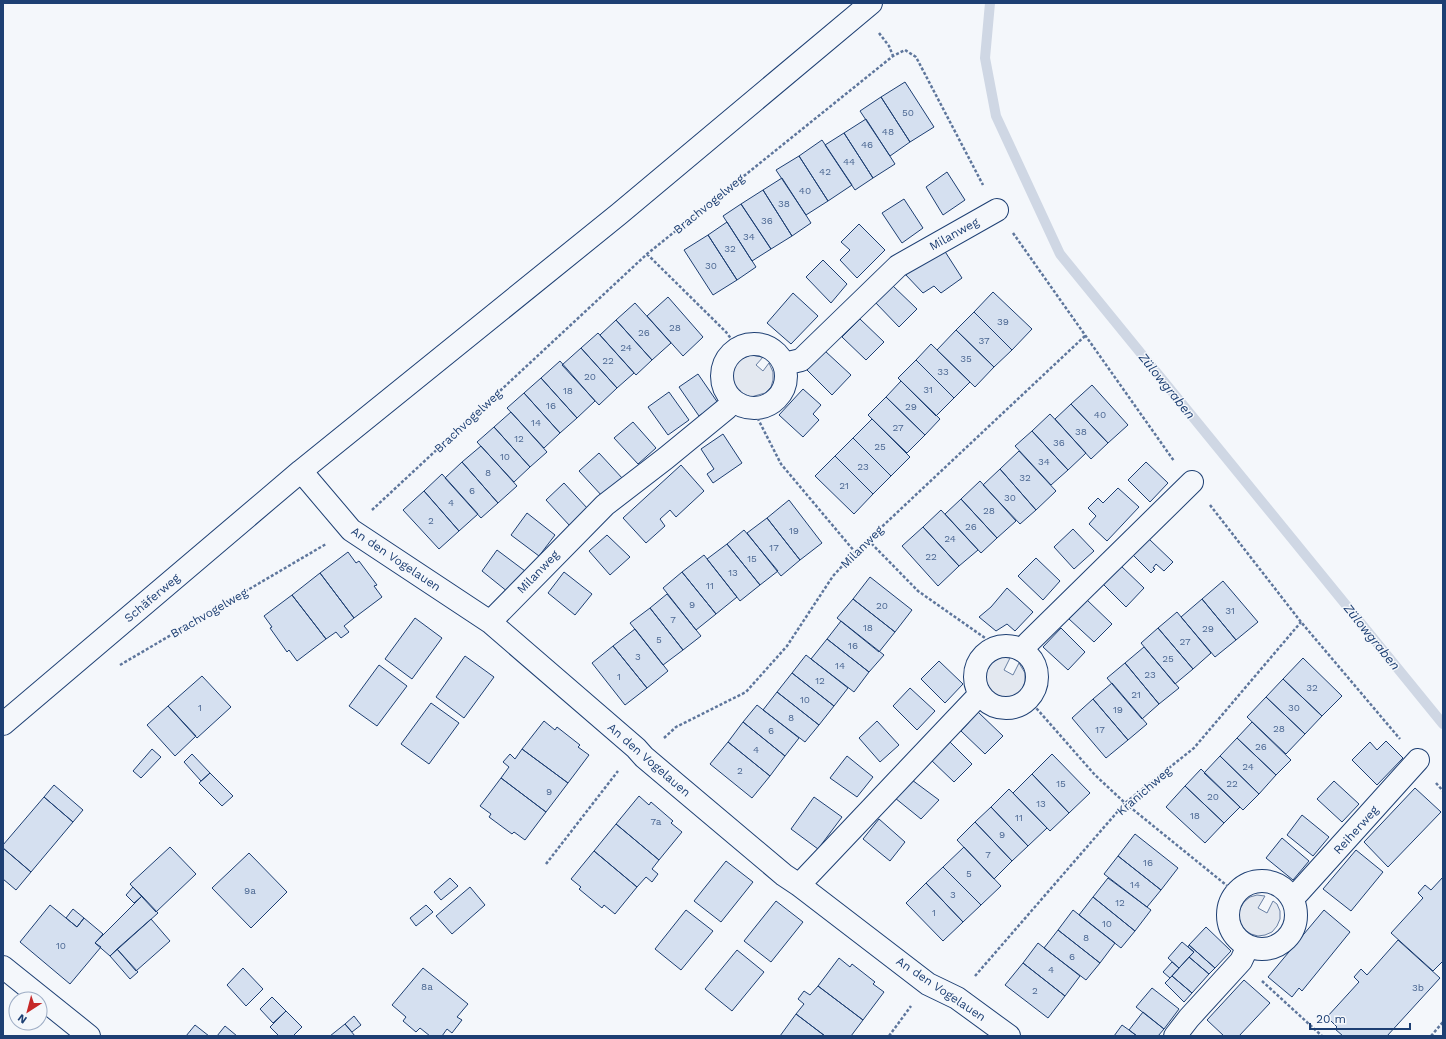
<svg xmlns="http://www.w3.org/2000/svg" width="1446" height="1039" viewBox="0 0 1446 1039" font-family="'Work Sans',sans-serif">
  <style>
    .parking { fill: #e3e8f0; stroke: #687fa3 }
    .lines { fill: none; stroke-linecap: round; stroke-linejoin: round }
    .stream { stroke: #cfd7e4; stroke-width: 10 }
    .building { fill: #d5e0f0; stroke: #1d3f73 }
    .minor-casing { stroke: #1d3f73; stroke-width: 24 }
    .path { stroke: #5e769c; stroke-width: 2.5; stroke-dasharray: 3 2; stroke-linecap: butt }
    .minor { stroke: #f4f7fb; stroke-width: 22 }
    .labels { text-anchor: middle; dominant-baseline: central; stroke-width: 3; stroke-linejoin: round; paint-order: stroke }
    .number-label { font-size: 10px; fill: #4b6792 }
    .street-label { font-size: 12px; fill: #1d3f73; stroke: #f4f7fb }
    .water-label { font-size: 13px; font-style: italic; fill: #1d3f73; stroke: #f4f7fb }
  </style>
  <rect width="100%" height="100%" fill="#f4f7fb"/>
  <path class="parking" d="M751,355L763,357L756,365L763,371L769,363L773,372V380L771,387L765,393L751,397L738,391L734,384L732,377L733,369L737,362L743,358Z
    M1002,657L1010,658L1004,670L1013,675L1019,663L1025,673V681L1023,688L1018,694L1011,697L1003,698L990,692L986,685L984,678L986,670L989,664L995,659Z
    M1257,895L1265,896L1258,908L1267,913L1273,901L1277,904L1280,911V919L1277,926L1272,932L1265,935L1258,936L1251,934L1245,930L1240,923L1239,916L1240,909L1244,902L1250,897Z"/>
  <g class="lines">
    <path class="stream" d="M990,3L985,58L996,116L1060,254L1443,724"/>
  </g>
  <path class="building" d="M905,82L934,127L910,142L881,97Z
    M881,97L910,142L890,156L860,111Z
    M866,119L895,164L873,178L844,133Z
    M844,133L873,178L855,190L825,145Z
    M822,140L852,185L828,201L799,156Z
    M799,156L828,201L806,215L776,170Z
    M947,172L965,200L943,215L926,187Z
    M782,178L811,223L792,236L763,190Z
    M763,190L792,236L771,249L741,204Z
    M904,199L923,228L902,243L882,213Z
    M741,204L771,249L752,261L723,216Z
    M727,222L756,267L737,280L708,235Z
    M859,224L885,250L857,278L840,260L850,250L841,242Z
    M708,235L737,280L713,295L684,250Z
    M944,250L962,278L941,293L934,286L923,293L905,274Z
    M823,260L847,284L831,303L806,277Z
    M892,285L917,309L899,327L875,302Z
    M993,292L1032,329L1012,350L974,312Z
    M793,293L818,316L791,344L767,323Z
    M668,297L703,337L683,356L647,316Z
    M635,303L671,343L652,360L616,320Z
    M974,312L1012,350L994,367L956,330Z
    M860,319L884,342L866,360L842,337Z
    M616,320L652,360L636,375L600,335Z
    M956,330L994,367L975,387L937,350Z
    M598,333L634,373L617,388L581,348Z
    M931,344L970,382L954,398L916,360Z
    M581,348L617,388L599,405L562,365Z
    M825,351L851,375L832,395L807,370Z
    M916,360L954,398L936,416L898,378Z
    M560,361L595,401L577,418L541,378Z
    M698,374L718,403L699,416L679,387Z
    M541,378L577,418L560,433L524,393Z
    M901,381L940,419L925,435L886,397Z
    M1092,385L1128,425L1108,443L1071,404Z
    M803,389L821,405L813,414L819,420L803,437L779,415Z
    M669,392L689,420L668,435L648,407Z
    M524,393L560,433L544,448L507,408Z
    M886,397L925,435L907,453L868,415Z
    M1071,404L1108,443L1091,459L1055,419Z
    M511,412L547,452L530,467L494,427Z
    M1050,414L1086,453L1068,470L1032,431Z
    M872,419L910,457L891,476L853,438Z
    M633,422L656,448L638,464L614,438Z
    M494,427L530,467L514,482L477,442Z
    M1032,431L1068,470L1051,485L1015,446Z
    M723,434L742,463L713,483L707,474L714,469L701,449Z
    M853,438L891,476L873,494L835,456Z
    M481,446L517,486L498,503L462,462Z
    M1019,451L1056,491L1036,510L1000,469Z
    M599,453L623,479L603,497L579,471Z
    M835,456L873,494L854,514L815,476Z
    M462,462L498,503L481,518L445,478Z
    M1146,462L1168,483L1150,502L1128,480Z
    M681,465L704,491L676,517L670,510L660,519L665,526L646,543L623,518Z
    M1000,469L1036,510L1020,524L983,485Z
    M442,474L478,514L459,531L424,491Z
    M980,481L1016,521L997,538L961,499Z
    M564,483L588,509L570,526L546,500Z
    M1118,488L1139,507L1107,541L1089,524L1096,516L1088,508L1098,498L1103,503Z
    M424,491L459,531L439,549L403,510Z
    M961,499L997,538L981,553L945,514Z
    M789,500L822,543L800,560L767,518Z
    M941,510L978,550L959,566L923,527Z
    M527,513L555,535L539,556L511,535Z
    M767,518L800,560L781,576L747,533Z
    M923,527L959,566L938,586L902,546Z
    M1073,529L1094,551L1074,569L1054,547Z
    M744,530L778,571L760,585L727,544Z
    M607,535L630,557L610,575L589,551Z
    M1149,539L1173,562L1164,571L1156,564L1153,568L1155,569L1151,573L1133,555Z
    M727,544L760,585L740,601L707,559Z
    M497,550L525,571L508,592L482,571Z
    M348,552L356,563L359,561L377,585L374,586L382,597L354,618L320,573Z
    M704,555L737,597L716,614L682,572Z
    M1036,558L1060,581L1043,600L1018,576Z
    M1120,565L1144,588L1126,607L1102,583Z
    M564,572L592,594L575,615L548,593Z
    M682,572L716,614L696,630L663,588Z
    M320,573L354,618L344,626L349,632L341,638L336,632L326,639L292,595Z
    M870,577L912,610L895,632L853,599Z
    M1223,581L1258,622L1236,640L1202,599Z
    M1007,588L1033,612L1015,631L1007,624L996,631L979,617L991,607Z
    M667,594L701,636L683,650L650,608Z
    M292,595L326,639L297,661L289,650L287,652L270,628L272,627L264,616Z
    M853,599L895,632L879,652L837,618Z
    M1202,599L1236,640L1215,657L1181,617Z
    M1087,600L1112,624L1094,642L1069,619Z
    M650,608L683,650L663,665L630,623Z
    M1177,612L1211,653L1193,669L1158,628Z
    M415,618L442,638L412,679L385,659Z
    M841,621L884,655L869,672L827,639Z
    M1061,628L1085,652L1068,670L1043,647Z
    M1158,628L1193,669L1175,684L1141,643Z
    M635,629L668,671L647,688L613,646Z
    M827,639L869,672L854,692L811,659Z
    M613,646L647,688L625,705L592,663Z
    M1144,647L1179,688L1159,704L1125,663Z
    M806,655L848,688L834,706L792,673Z
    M465,656L494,677L464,718L436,697Z
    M1303,658L1342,696L1322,716L1283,679Z
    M939,661L963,684L945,703L921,679Z
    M1125,663L1159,704L1142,719L1107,678Z
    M379,665L407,686L377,726L349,706Z
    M792,673L834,706L819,725L777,692Z
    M202,676L231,707L197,738L168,706Z
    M1283,679L1322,716L1305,734L1266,697Z
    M1112,683L1147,724L1128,740L1093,699Z
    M910,688L935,711L917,730L893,706Z
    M777,692L819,725L805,742L763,710Z
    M1266,697L1305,734L1286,754L1247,717Z
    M1093,699L1128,740L1106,758L1072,718Z
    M431,703L459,723L429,764L401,744Z
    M757,705L799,738L785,756L743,722Z
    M168,706L196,736L175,756L147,725Z
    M978,712L1003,736L985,754L961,731Z
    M544,721L555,730L557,727L580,745L578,747L589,755L568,783L522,749Z
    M877,721L899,745L880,762L859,738Z
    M743,722L785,756L770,776L728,742Z
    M1252,722L1291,760L1276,775L1237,738Z
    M1237,738L1276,775L1259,794L1220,756Z
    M948,740L972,764L954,782L930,759Z
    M1386,741L1403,758L1377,785L1352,760L1370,742L1377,750Z
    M728,742L770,776L752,798L710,764Z
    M152,749L161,757L141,778L133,771Z
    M522,749L568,783L546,812L501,778L509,767L503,762L510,754L515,759Z
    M192,754L210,773L201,781L184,762Z
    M1052,754L1090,793L1069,813L1032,774Z
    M847,756L873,777L857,797L830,778Z
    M1220,756L1259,794L1243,810L1204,773Z
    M1201,769L1240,807L1224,823L1185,786Z
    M210,773L233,796L222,806L199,783Z
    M1032,774L1069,813L1050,831L1013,793Z
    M501,778L546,812L525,840L514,832L512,834L489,817L491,814L480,806Z
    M912,780L939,800L921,819L895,798Z
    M1334,781L1359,804L1342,822L1317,799Z
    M54,785L83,810L73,822L44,797Z
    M1185,786L1224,823L1205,843L1166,807Z
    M1415,788L1441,812L1388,867L1364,842Z
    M1009,789L1047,828L1028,846L991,807Z
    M639,796L649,805L651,802L673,821L671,823L682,832L659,860L616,824Z
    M44,797L73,822L31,872L3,848V845Z
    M814,797L842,817L818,849L791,829Z
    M991,807L1028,846L1012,861L975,822Z
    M1302,815L1329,837L1313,856L1287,835Z
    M879,819L905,842L890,861L863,839Z
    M975,822L1012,861L994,879L957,840Z
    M616,824L659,860L652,869L658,874L652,882L646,877L637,887L594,851Z
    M1135,834L1178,868L1161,890L1118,856Z
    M1282,838L1309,861L1293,880L1266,858Z
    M170,847L196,874L156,912L130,884Z
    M964,847L1001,886L981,905L943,867Z
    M3,848L31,872L16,890L3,879Z
    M1356,850L1383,872L1351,911L1323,889Z
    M594,851L637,887L615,914L604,905L602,908L579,889L581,887L571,879Z
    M249,853L287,892L251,928L212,888Z
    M1118,856L1161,890L1147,907L1104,874Z
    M726,861L753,882L721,922L694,901Z
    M943,867L981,905L963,922L926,883Z
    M1443,877V961L1433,971L1391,933L1423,898L1418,893L1425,885L1431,890Z
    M450,878L458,886L441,900L434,892Z
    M1108,878L1151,910L1135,931L1093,897Z
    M926,883L963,922L943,941L906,903Z
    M133,887L142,896L134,903L126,895Z
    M470,887L485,905L452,934L436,916Z
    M142,896L158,913L110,956L95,943Z
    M1093,897L1135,931L1121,948L1079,915Z
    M776,901L803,922L771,962L744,941Z
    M50,905L77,927L84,918L103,934L95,943L101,947L70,984L20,942Z
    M426,905L433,912L416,926L410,918Z
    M73,909L84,918L77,927L66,918Z
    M686,910L713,931L681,970L655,949Z
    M1073,910L1115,943L1100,963L1058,930Z
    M1324,910L1350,932L1302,991L1299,988L1292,997L1268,977Z
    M151,919L170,941L136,971L117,949Z
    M1206,927L1231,951L1215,968L1189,945Z
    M1058,930L1100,963L1086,980L1044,948Z
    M1398,940L1440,978L1387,1036H1343L1335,1029L1337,1027L1327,1017L1359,982L1354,977L1361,969L1367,975Z
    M1182,942L1194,952L1179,968L1168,958Z
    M1038,943L1080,976L1065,996L1023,963Z
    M1189,945L1215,968L1209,974L1189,957L1194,952L1188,947Z
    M117,949L138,972L130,979L110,956Z
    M737,950L764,972L732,1011L705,989Z
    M1189,957L1209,974L1192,993L1172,976Z
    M839,958L850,967L852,964L875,982L873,984L884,992L863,1020L818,986Z
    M1172,962L1179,968L1170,978L1163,972Z
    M1023,963L1065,996L1048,1018L1005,985Z
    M243,968L263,989L246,1006L227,985Z
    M423,968L468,1004L457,1017L462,1020L452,1033L447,1029L442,1036H430L420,1028L416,1032L403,1021L406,1017L392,1005Z
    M1172,976L1192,993L1184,1002L1165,983Z
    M1244,980L1270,1003L1239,1036H1224L1207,1020Z
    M818,986L863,1020L851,1036H825L796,1014L804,1004L798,999L804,991L810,995Z
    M1152,988L1179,1009L1164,1029L1136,1007Z
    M272,997L286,1011L273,1023L260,1009Z
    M286,1011L302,1027L293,1036H279L270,1027Z
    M1143,1012L1164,1029L1158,1036H1137L1129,1030Z
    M796,1014L825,1036H780Z
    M354,1016L361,1025L352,1032L345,1024Z
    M345,1024L355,1036H330Z
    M195,1025L209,1036H186Z
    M1122,1025L1129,1030L1137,1036H1114Z
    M225,1026L237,1036H217Z"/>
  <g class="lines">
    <g class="minor-casing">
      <path id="minor" d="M722 376a32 32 0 1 1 64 0a32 32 0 1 1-64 0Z
        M784,364L801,360L898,266L997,210
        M301,471L351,530L490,622L636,748L644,757L784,875L799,885L928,984L957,998L1009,1036
        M490,622L605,505L666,458L727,408L732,399
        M975 677a31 31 0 1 1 62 0a31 31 0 1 1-62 0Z
        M1023,651L1028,643L1192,482
        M3,724L301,471L619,214L871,3
        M1228 915a34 34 0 1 1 68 0a34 34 0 1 1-68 0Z
        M799,885L980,694
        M1290,896L1298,893L1418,760
        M3,967L89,1036
        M1175,1036L1189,1018L1241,961L1248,946"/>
    </g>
    <path class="path" d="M879,33L889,46L893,56
      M1013,233L1174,461
      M647,254L726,332L738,348
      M758,413V419L781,464L855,552
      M1210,505L1301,622L1400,739
      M372,510L647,254L893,56L905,50L916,57L983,185
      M868,540L918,591L985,638L991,650
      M120,665L326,544
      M1032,694L1037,709L1095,775L1125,803L1236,893
      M664,738L676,727L746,692L787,646L833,576L855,552L1086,335
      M1436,783L1443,791
      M546,864L618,771
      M975,976L1125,803L1194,748L1301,622
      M1262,981L1322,1036
      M889,1036L911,1006
      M1431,1036L1443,1022"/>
    <use href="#minor" class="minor"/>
  </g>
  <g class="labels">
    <g class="number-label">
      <text x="908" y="112">50</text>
      <text x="888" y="131">48</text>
      <text x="867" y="144">46</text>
      <text x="849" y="161">44</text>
      <text x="825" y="171">42</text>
      <text x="805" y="190">40</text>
      <text x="784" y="203">38</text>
      <text x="767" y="220">36</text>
      <text x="749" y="236">34</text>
      <text x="730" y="248">32</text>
      <text x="711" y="265">30</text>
      <text x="1003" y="321">39</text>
      <text x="675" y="327">28</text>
      <text x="644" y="332">26</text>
      <text x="984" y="340">37</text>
      <text x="626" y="347">24</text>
      <text x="966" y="358">35</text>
      <text x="608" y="360">22</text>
      <text x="943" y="371">33</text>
      <text x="590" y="376">20</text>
      <text x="928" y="389">31</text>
      <text x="568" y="390">18</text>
      <text x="551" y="405">16</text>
      <text x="911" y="406">29</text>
      <text x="1100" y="414">40</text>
      <text x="536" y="422">14</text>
      <text x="898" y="427">27</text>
      <text x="1081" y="431">38</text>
      <text x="519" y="438">12</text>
      <text x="1059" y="442">36</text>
      <text x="880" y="446">25</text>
      <text x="505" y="456">10</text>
      <text x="1044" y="461">34</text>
      <text x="863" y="466">23</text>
      <text x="488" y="472">8</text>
      <text x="1025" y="477">32</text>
      <text x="844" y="485">21</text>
      <text x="472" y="490">6</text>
      <text x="1010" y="497">30</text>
      <text x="451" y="502">4</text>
      <text x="989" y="510">28</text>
      <text x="431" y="520">2</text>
      <text x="971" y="526">26</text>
      <text x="794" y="530">19</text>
      <text x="950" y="538">24</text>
      <text x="774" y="547">17</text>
      <text x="931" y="556">22</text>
      <text x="752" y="558">15</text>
      <text x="733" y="572">13</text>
      <text x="710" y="585">11</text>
      <text x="692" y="604">9</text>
      <text x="882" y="605">20</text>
      <text x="1230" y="610">31</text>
      <text x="673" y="619">7</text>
      <text x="868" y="627">18</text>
      <text x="1208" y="628">29</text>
      <text x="659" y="639">5</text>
      <text x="1185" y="641">27</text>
      <text x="853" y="645">16</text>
      <text x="638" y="656">3</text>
      <text x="1168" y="658">25</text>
      <text x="840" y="665">14</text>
      <text x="1150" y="674">23</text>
      <text x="619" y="676">1</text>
      <text x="820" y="680">12</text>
      <text x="1312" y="687">32</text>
      <text x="1136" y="694">21</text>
      <text x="805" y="699">10</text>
      <text x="200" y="707">1</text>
      <text x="1294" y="707">30</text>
      <text x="1118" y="709">19</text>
      <text x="791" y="717">8</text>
      <text x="1279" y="728">28</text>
      <text x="1100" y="729">17</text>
      <text x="771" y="730">6</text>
      <text x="1261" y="746">26</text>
      <text x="756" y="749">4</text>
      <text x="1248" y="766">24</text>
      <text x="740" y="770">2</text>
      <text x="1061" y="783">15</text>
      <text x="1232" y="783">22</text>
      <text x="549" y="791">9</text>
      <text x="1213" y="796">20</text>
      <text x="1041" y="803">13</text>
      <text x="1195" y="815">18</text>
      <text x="1019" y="817">11</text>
      <text x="656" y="821">7a</text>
      <text x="1002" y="834">9</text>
      <text x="988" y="854">7</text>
      <text x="1148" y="862">16</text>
      <text x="969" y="873">5</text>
      <text x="1135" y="884">14</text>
      <text x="250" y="890">9a</text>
      <text x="953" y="894">3</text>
      <text x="1120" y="902">12</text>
      <text x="934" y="912">1</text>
      <text x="1107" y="923">10</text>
      <text x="1086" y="937">8</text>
      <text x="61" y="945">10</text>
      <text x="1072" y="956">6</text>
      <text x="1051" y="969">4</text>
      <text x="427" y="986">8a</text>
      <text x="1418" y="987">3b</text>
      <text x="1035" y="990">2</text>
    </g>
    <g class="street-label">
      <text transform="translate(709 204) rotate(-39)">Brachvogelweg</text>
      <text transform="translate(954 234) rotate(-29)">Milanweg</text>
      <text transform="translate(468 421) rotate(-43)">Brachvogelweg</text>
      <text transform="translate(862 547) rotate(-45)">Milanweg</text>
      <text transform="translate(396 559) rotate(34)">An den Vogelauen</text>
      <text transform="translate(538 572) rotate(-46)">Milanweg</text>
      <text transform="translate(152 598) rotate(-40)">Schäferweg</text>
      <text transform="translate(209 613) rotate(-30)">Brachvogelweg</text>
      <text transform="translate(649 760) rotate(41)">An den Vogelauen</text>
      <text transform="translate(1144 791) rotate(-41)">Kranichweg</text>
      <text transform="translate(1356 830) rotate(-48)">Reiherweg</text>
      <text transform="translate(941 989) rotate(34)">An den Vogelauen</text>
    </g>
    <g class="water-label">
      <text transform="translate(1167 386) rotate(51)">Zülowgraben</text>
      <text transform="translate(1372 637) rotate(51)">Zülowgraben</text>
    </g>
  </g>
  <rect width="1446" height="1039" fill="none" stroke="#1d3f73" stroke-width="8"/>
  <g transform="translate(28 1011) rotate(216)"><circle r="19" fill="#f4f7fb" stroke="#9eadc5"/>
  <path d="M0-3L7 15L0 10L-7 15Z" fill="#c62828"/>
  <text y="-6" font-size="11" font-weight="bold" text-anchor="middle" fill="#1d3f73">N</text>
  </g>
  <path d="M1310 1023v6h100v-6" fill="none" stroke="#1d3f73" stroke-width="2"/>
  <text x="1316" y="1023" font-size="12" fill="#1d3f73" stroke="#f4f7fb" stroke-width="3" paint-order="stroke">20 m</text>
</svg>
